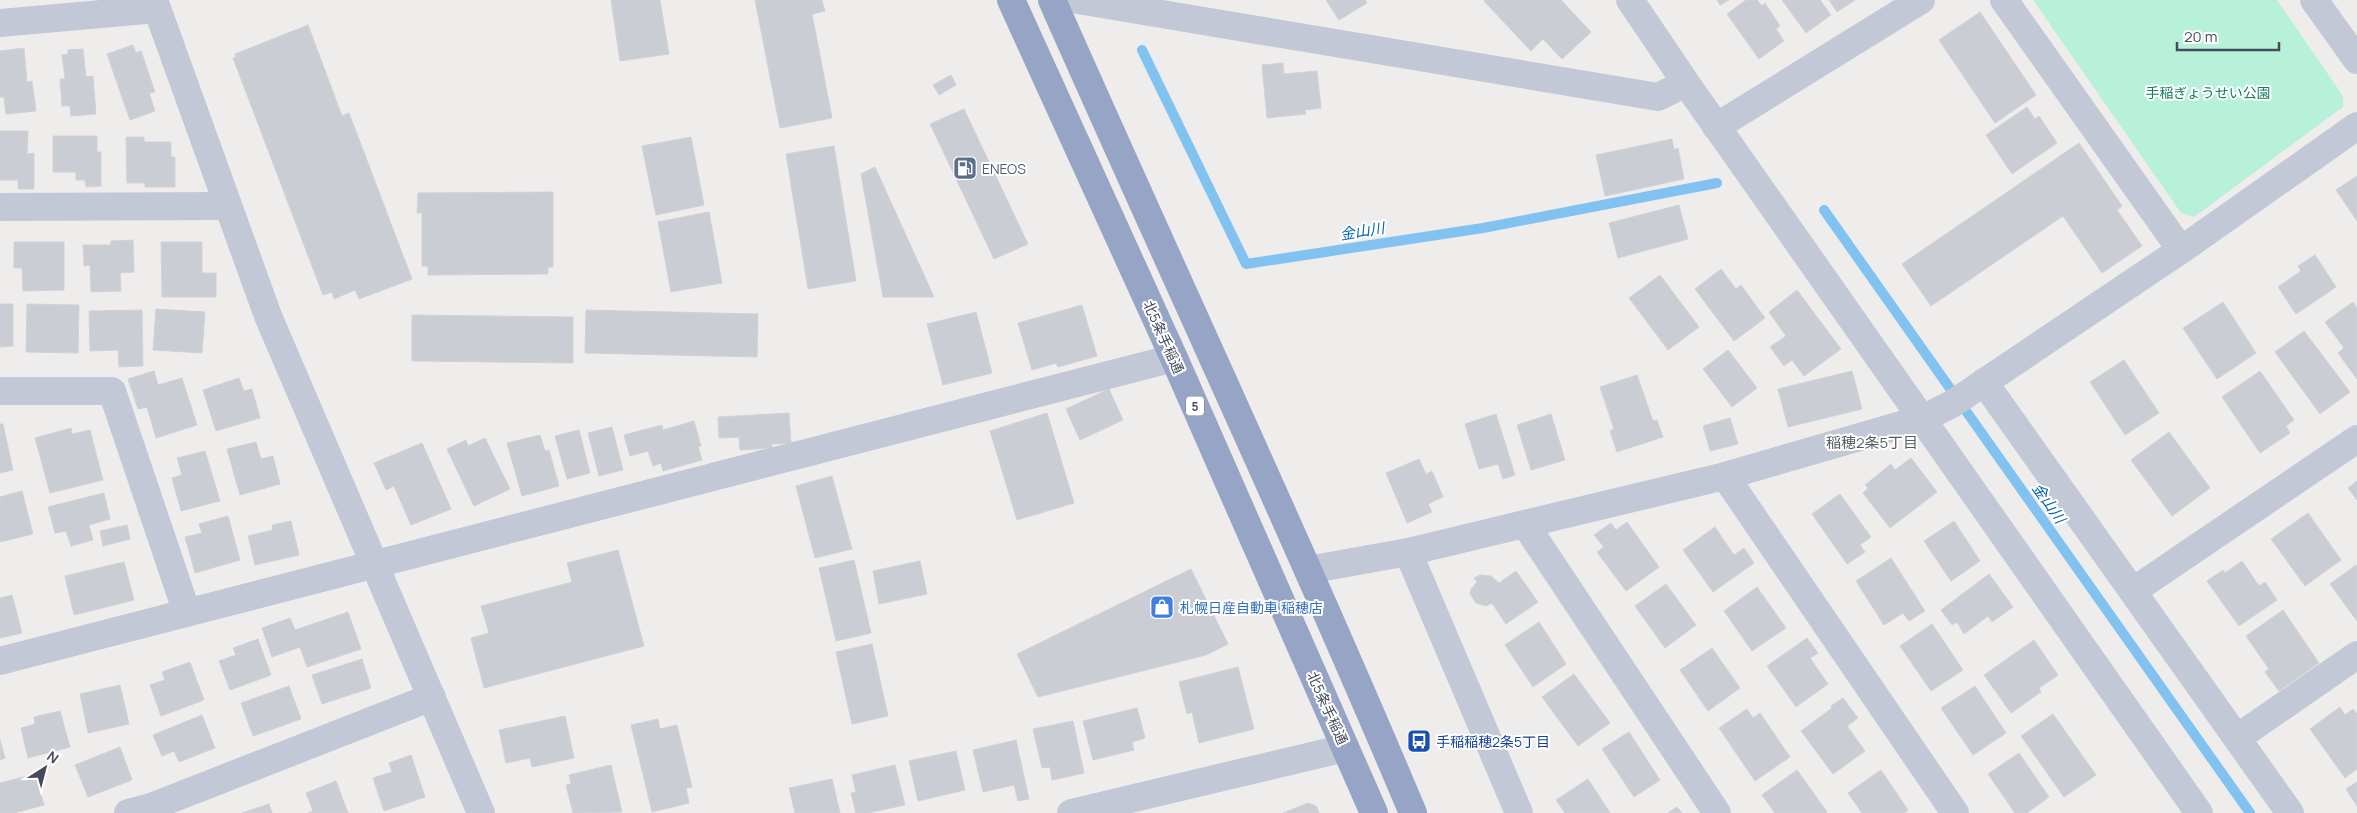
<svg xmlns="http://www.w3.org/2000/svg" width="2357" height="813" viewBox="0 0 2357 813" font-family="Manrope,'Noto Sans JP',sans-serif">
  <style>
    .green { fill: #b7f1d9 }
    .lines { fill: none; stroke-linecap: round; stroke-linejoin: round }
    .stream { stroke: #82c2f0; stroke-width: 10 }
    .building { fill: #cbcdd5; stroke: #d0d1d9 }
    .minor { stroke: #c2c8d5; stroke-width: 28 }
    .tertiary { stroke: #c2c8d5; stroke-width: 28 }
    .trunk { stroke: #96a4c6; stroke-width: 28 }
    .labels { text-anchor: middle; dominant-baseline: central; stroke-width: 4; stroke-linejoin: round; paint-order: stroke }
    .shield { fill: #fff; stroke: #7c818c; stroke-width: 1 }
    .shield-label { font-size: 12px; font-weight: bold; fill: #444b5b }
    .park-label { font-size: 14px; fill: #127f5f; stroke: #fff }
    .service-label { font-size: 14px; fill: #4e5e75; stroke: #fff; text-anchor: start }
    .street-label { font-size: 14px; fill: #444b5b; stroke: #fff }
    .shop-label { font-size: 14px; fill: #366cbe; stroke: #fff; text-anchor: start }
    .transit-label { font-size: 14px; fill: #164399; stroke: #fff; text-anchor: start }
    .water-label { font-size: 15px; font-style: italic; fill: #0567ad; stroke: #fff }
    .neighbourhood-label { font-size: 15px; fill: #595b62; stroke: #fff }
  </style>
  <rect width="100%" height="100%" fill="#efedec"/>
  <path class="green" d="M2033,0H2277L2343,96V107L2194,217L2181,213Z"/>
  <g class="lines">
    <path class="stream" d="M1142,50L1246,264L1483,228L1717,183
      M1824,210L2250,813"/>
  </g>
  <path class="building" d="M611,0H660L669,54L620,61Z
    M755,0H822L825,11L812,14L832,118L780,128Z
    M1326,0H1365L1367,3L1339,20Z
    M1485,0H1561L1591,32L1562,59L1543,39L1531,51L1484,1Z
    M1717,0H1729L1720,5Z
    M1746,0H1757L1762,6L1765,3L1780,26L1776,29L1784,41L1759,59L1727,14Z
    M1782,0H1820L1831,15L1806,33Z
    M1829,0H1855L1837,12Z
    M1980,12L2036,95L1995,123L1939,40Z
    M308,25L342,116L349,113L412,279L359,299L355,290L334,299L332,292L323,295L233,58L236,57L235,54Z
    M133,45L136,53L141,51L155,92L149,93L155,111L130,120L107,54Z
    M24,48L27,82L32,81L36,111L6,114L4,97H0V51Z
    M83,49L86,77L93,76L96,114L71,116L70,106H62L60,79H65L62,55L68,54V50Z
    M1283,63L1284,74L1317,71L1321,108L1305,110L1306,114L1267,118L1262,65Z
    M951,75L956,85L939,95L933,85Z
    M2027,107L2035,119L2039,116L2057,143L2012,174L1986,135Z
    M964,109L1028,244L994,259L930,124Z
    M0,131H28L27,154L34,153V189H18V180H0Z
    M53,136H97V152H101V186L86,187L85,180H76V172H53Z
    M126,137H144V142H171V157H175V187H145V183H127Z
    M691,137L704,205L656,215L642,146Z
    M1672,139L1674,150L1678,148L1684,179L1605,196L1596,155Z
    M2079,143L2122,206L2117,210L2142,246L2102,273L2063,216L1931,306L1902,264Z
    M834,146L856,281L808,289L786,154Z
    M875,167L934,297H883L861,174Z
    M2357,176V221L2336,190Z
    M553,192V267H548V274L428,275V266H422V213H417L418,193Z
    M1679,205L1688,239L1618,258L1609,223Z
    M709,212L722,283L671,292L658,222Z
    M133,240L134,272L120,273L121,291L91,292L90,265L84,266L83,245H111V241Z
    M14,242H64V290L23,291L22,268H14Z
    M161,242H202V273H216V297H162Z
    M2315,255L2336,287L2296,314L2278,287L2301,271L2298,266Z
    M1721,269L1736,289L1741,285L1765,318L1734,341L1695,289Z
    M1660,275L1699,327L1668,350L1629,298Z
    M1797,290L1841,349L1804,376L1792,360L1784,366L1770,347L1786,336L1769,312Z
    M2223,302L2256,353L2217,379L2183,328Z
    M2353,302L2357,308V379L2338,353L2344,348L2325,322Z
    M0,304H13V346L0,347Z
    M27,304L79,305L78,353L26,352Z
    M1082,305L1097,356L1058,367L1056,363L1032,370L1018,323Z
    M156,309L205,312L202,353L153,350Z
    M142,310L143,366L119,367L118,350L90,351L89,311Z
    M586,310L758,314L757,357L585,353Z
    M976,312L992,373L943,385L927,324Z
    M412,315L573,317V363L412,361Z
    M2304,331L2350,392L2320,414L2275,352Z
    M1728,350L1757,388L1732,407L1703,369Z
    M2124,360L2159,413L2125,435L2090,382Z
    M154,371L158,385L182,378L197,425L156,438L147,407L138,409L128,379Z
    M1852,371L1862,409L1788,427L1778,389Z
    M2260,371L2294,420L2286,426L2290,433L2260,453L2222,397Z
    M1637,375L1653,421L1657,420L1663,437L1617,452L1610,431L1614,429L1600,387Z
    M239,378L244,391L252,389L260,418L216,431L203,390Z
    M1109,389L1123,420L1080,440L1066,409Z
    M789,413L791,443L772,444V448L740,450L739,437L719,438L718,417Z
    M1047,413L1074,503L1017,520L990,431Z
    M1496,414L1515,475L1503,479L1498,464L1479,469L1465,424Z
    M1551,414L1565,460L1531,470L1517,425Z
    M1730,418L1738,444L1710,451L1703,426Z
    M694,421L701,446L698,447L702,460L663,471L661,463L653,466L648,451L630,456L624,435L662,425L663,430Z
    M0,424H3L13,470L0,473Z
    M612,427L623,470L599,476L588,433Z
    M71,428L72,434L90,430L103,480L50,493L35,438Z
    M579,430L590,473L567,479L555,436Z
    M2169,432L2210,488L2172,516L2131,460Z
    M540,435L545,451L549,450L559,486L522,496L507,443Z
    M485,438L510,489L474,506L447,449L466,440L468,446Z
    M256,442L261,459L273,456L280,484L240,495L227,449Z
    M422,443L451,509L411,525L394,486L386,490L374,463Z
    M205,451L220,501L181,511L172,478L182,475L177,458Z
    M1911,458L1937,492L1890,528L1863,493L1868,488L1865,485L1891,464L1895,470Z
    M1419,459L1426,474L1432,471L1443,497L1428,504L1432,512L1407,523L1386,473Z
    M832,476L852,549L815,558L796,486Z
    M2357,481V500L2348,488Z
    M22,491L33,534L0,542V497Z
    M104,493L110,519L89,525L93,540L71,546L66,531L55,533L48,507Z
    M1840,494L1871,537L1860,545L1865,552L1847,564L1812,514Z
    M2308,513L2341,560L2305,586L2271,539Z
    M228,516L240,560L195,573L185,537L202,533L199,524Z
    M291,521L299,555L255,565L248,536L273,530L272,525Z
    M1954,521L1980,561L1951,581L1924,541Z
    M1627,522L1659,567L1626,591L1597,552L1604,547L1594,535L1611,523L1616,530Z
    M127,525L130,539L103,546L100,531Z
    M1715,527L1734,555L1744,548L1754,563L1713,592L1683,550Z
    M618,550L644,646L484,688L471,638L489,633L481,606L572,582L567,563Z
    M1891,558L1925,611L1909,621L1903,613L1884,625L1856,581Z
    M854,560L871,633L836,641L819,568Z
    M920,561L927,594L879,604L873,571Z
    M2242,561L2259,586L2265,582L2277,600L2239,626L2207,581L2223,570L2225,573Z
    M124,562L134,600L74,615L65,576Z
    M2356,565L2357,567V621L2330,584Z
    M1191,569L1228,644L1206,655L1038,697L1017,654Z
    M1516,571L1538,602L1506,624L1492,603L1486,606L1476,603L1470,594L1471,589L1477,582L1474,578L1480,575L1491,576L1499,583Z
    M1989,574L2013,607L1992,622L1988,616L1964,634L1957,622L1952,625L1941,610Z
    M1666,584L1696,625L1665,648L1635,606Z
    M1757,587L1786,628L1752,651L1724,611Z
    M12,595L22,633L0,638V598Z
    M2283,610L2319,663L2279,691L2265,672L2269,669L2246,636Z
    M348,612L361,649L307,667L300,647L272,657L262,628L290,618L295,630Z
    M1539,622L1566,664L1533,687L1505,645Z
    M1932,624L1963,670L1931,691L1900,646Z
    M1807,638L1818,653L1810,658L1828,684L1796,707L1767,666Z
    M258,639L271,675L230,690L219,661L236,655L233,648Z
    M2034,640L2058,675L2039,688L2041,692L2011,713L1984,675Z
    M872,644L888,716L852,724L836,652Z
    M1712,648L1740,688L1708,711L1680,670Z
    M362,659L371,688L322,704L312,675Z
    M190,662L204,700L161,716L150,685L165,680L162,672Z
    M1238,667L1254,729L1199,743L1192,712L1187,714L1179,682Z
    M1574,674L1610,723L1578,746L1542,697Z
    M120,685L129,724L88,733L80,694Z
    M289,686L301,719L253,736L241,703Z
    M1975,686L2006,733L1973,755L1941,708Z
    M1843,698L1858,718L1847,726L1865,751L1833,774L1801,731L1832,708L1831,706Z
    M2340,707L2345,715L2353,709L2357,714V769L2345,778L2310,729Z
    M1137,708L1145,738L1132,742L1134,750L1093,760L1083,721Z
    M1747,709L1753,718L1760,713L1790,757L1755,781L1719,728Z
    M60,711L70,747L28,758L21,728L35,724L34,717Z
    M2053,714L2096,775L2064,797L2021,736Z
    M202,715L215,748L179,762L174,751L162,756L153,735Z
    M565,716L574,758L532,767L530,758L506,763L499,730Z
    M658,719L660,729L677,725L692,787L686,788L689,803L652,812L631,725Z
    M1073,721L1084,773L1052,780L1050,767L1042,768L1033,729Z
    M1629,732L1660,780L1634,797L1602,749Z
    M0,740L5,758L0,760Z
    M1016,740L1029,799L1018,801L1014,785L983,792L973,750Z
    M120,747L132,780L88,797L75,765Z
    M956,751L965,790L918,801L909,761Z
    M2019,753L2049,797L2027,813H2015L1988,774Z
    M411,755L425,797L384,811L373,778L392,772L389,763Z
    M611,765L622,812L573,813L566,785L571,784L569,775Z
    M895,765L905,805L868,813H856L851,793L856,792L852,775Z
    M1797,770L1827,812L1826,813H1775L1762,795Z
    M1881,770L1908,810L1904,813H1862L1848,793Z
    M35,774L44,805L14,813H0V783Z
    M832,779L840,813H795L789,788Z
    M1588,779L1610,813H1565L1556,800Z
    M336,781L348,813H308L313,811L306,793Z
    M2357,782V806L2346,789Z
    M1308,803L1316,806L1319,813H1283Z
    M269,804L272,813H242Z
    M1677,807L1682,813H1668Z"/>
  <g class="lines">
    <path class="minor" d="M1078,0L1658,97L1686,83
      M1630,0L1686,83L2199,813
      M2004,0L2181,250
      M2314,0L2357,60
      M0,23L157,9
      M1716,127L1921,0
      M0,207L228,206
      M1984,382L2290,813
      M0,391H112L187,613
      M1725,476L1955,813
      M1525,524L1717,813
      M1408,552L1519,813
      M1308,570L1408,552L1725,476L1922,419L1952,404L2181,250L2357,126
      M2133,591L2357,439
      M0,661L1174,358
      M2237,738L2357,655
      M128,813L151,807L432,697
      M1071,813L1345,748"/>
    <path class="tertiary" d="M154,0L268,316L481,813"/>
    <path class="trunk" d="M1011,0L1174,358L1374,813
      M1052,0C1172,271 1298,540 1413,813"/>
  </g>
  <defs>
    <g id="fuel-square" transform="scale(1.25)"><rect x="-9" y="-9" width="18" height="18" rx="4" fill="#5c6f8a" stroke="#fff"/><path d="M-5.5-6h7V0h2V4h1.3V-2.5L3-4.5l.8-.8L6-3V5H2.5V1h-1V6h-7ZM-4.2-4.7v3.2H.2V-4.7Z" fill="#fff"/></g>
    <g id="shop-square" transform="scale(1.25)"><rect x="-9" y="-9" width="18" height="18" rx="4" fill="#3f7fe0" stroke="#fff"/><path d="M-5-2.5h2.3a2.7 3.5 0 0 1 5.4 0H5L5.5 6h-11ZM-1.5-2.5h3a1.5 2.3 0 0 0-3 0Z" fill="#fff"/></g>
    <g id="bus-square" transform="scale(1.25)"><rect x="-9" y="-9" width="18" height="18" rx="4" fill="#1a4fb4" stroke="#fff"/><path d="M-5-6H5V4H4V6H2V4H-2V6H-4V4H-5ZM-3.5-4V0h7V-4ZM-3.5 1.2v1.5H-2V1.2ZM2 1.2v1.5H3.5V1.2Z" fill="#fff"/></g>
  </defs>
  <g fill-rule="evenodd">
    <use href="#fuel-square" x="965" y="168"/>
    <use href="#shop-square" x="1162" y="607"/>
    <use href="#bus-square" x="1419" y="741"/>
  </g>
  <g class="labels">
    <rect class="shield" x="1186" y="396.5" width="18" height="19" rx="4"/>
    <g class="shield-label">
      <text x="1195" y="406">5</text>
    </g>
    <g class="park-label">
      <text x="2208" y="92">手稲ぎょうせい公園</text>
    </g>
    <g class="service-label">
      <text x="982" y="168">ENEOS</text>
    </g>
    <g class="street-label">
      <text transform="translate(1164 337) rotate(66)">北5条手稲通</text>
      <text transform="translate(1328 708) rotate(66)">北5条手稲通</text>
    </g>
    <g class="shop-label">
      <text x="1180" y="607">札幌日産自動車 稲穂店</text>
    </g>
    <g class="transit-label">
      <text x="1436" y="741">手稲稲穂2条5丁目</text>
    </g>
    <g class="water-label">
      <text transform="translate(1362 231) rotate(-9)">金山川</text>
      <text transform="translate(2049 503) rotate(55)">金山川</text>
    </g>
    <g class="neighbourhood-label">
      <text x="1872" y="442">稲穂2条5丁目</text>
    </g>
  </g>
  <g transform="translate(45 768) rotate(36)" stroke="#ffffff" stroke-width="4" paint-order="stroke">
  <path d="M0-4L9 19L0 12L-9 19Z" fill="#444b5b"/>
  <text y="-8" font-size="14" font-weight="bold" text-anchor="middle" fill="#444b5b">N</text>
  </g>
  <path d="M2177 42v8h102v-8" fill="none" stroke="#444b5b" stroke-width="2.5"/>
  <text x="2184" y="42" font-size="15" fill="#444b5b" stroke="#ffffff" stroke-width="4" paint-order="stroke">20 m</text>
</svg>
